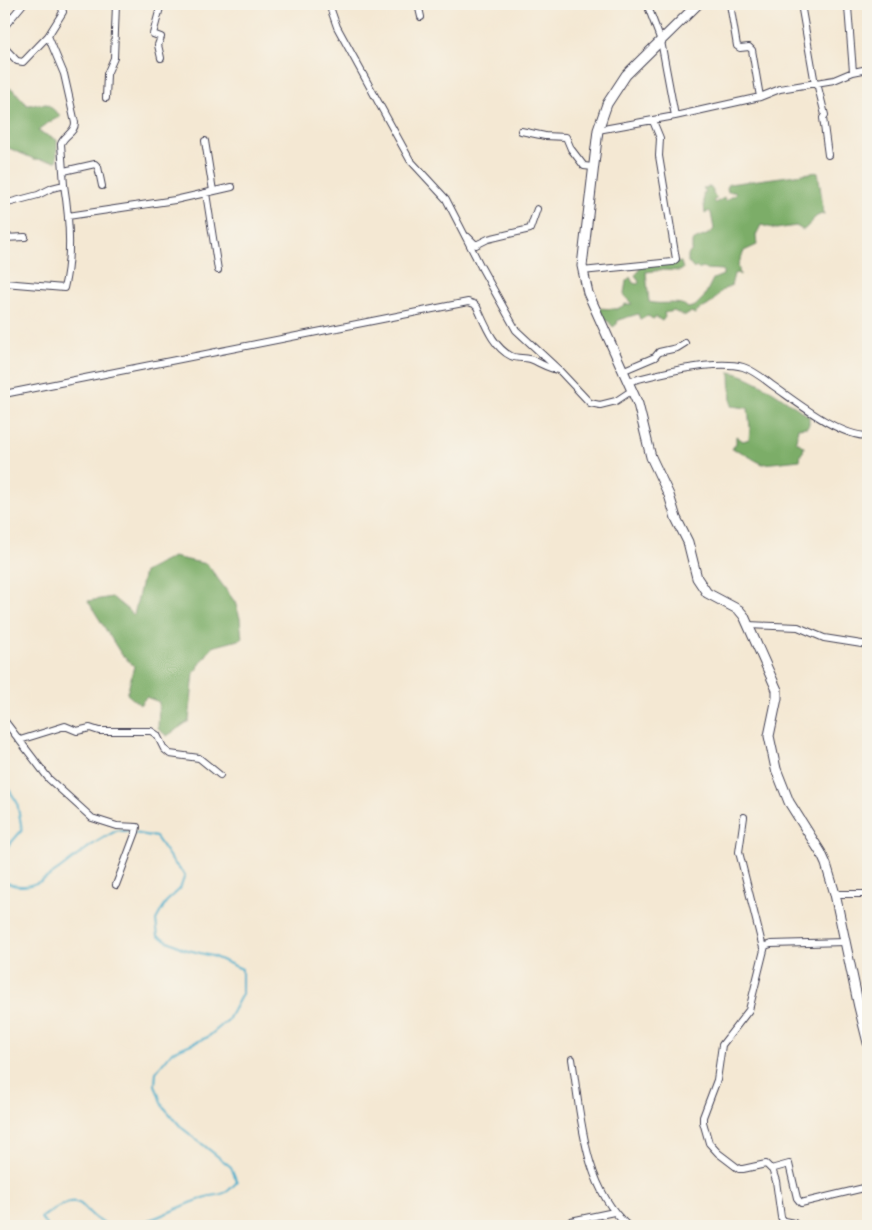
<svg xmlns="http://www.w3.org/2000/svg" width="872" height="1230" viewBox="0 0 872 1230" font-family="Dekko,sans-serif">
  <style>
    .forest { fill: #7cad68; stroke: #4f6852 }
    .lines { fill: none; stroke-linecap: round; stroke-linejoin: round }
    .stream { stroke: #4daecc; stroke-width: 2 }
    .street-casing { stroke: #424052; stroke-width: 8 }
    .secondary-casing { stroke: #424052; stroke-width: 11 }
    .street { stroke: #fff; stroke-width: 6 }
    .secondary { stroke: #fff; stroke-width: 9 }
  </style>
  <rect width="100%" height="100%" fill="#f7f3e8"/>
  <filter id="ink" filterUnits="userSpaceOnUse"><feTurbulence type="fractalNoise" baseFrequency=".02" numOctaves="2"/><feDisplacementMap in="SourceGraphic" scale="10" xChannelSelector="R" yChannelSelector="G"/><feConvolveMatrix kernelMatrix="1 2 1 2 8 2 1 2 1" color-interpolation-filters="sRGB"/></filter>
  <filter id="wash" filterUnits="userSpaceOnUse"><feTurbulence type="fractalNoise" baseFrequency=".0096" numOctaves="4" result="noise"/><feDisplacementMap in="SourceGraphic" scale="20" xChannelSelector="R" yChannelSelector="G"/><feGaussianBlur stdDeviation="1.12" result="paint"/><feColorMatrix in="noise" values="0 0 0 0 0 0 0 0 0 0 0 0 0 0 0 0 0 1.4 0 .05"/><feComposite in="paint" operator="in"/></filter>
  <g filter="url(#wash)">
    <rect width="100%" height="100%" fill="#f4e8d3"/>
    <path class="forest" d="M4,86L14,90L27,105L47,104L61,116L48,123L38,131L57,140V161L34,159L4,146Z
      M818,172L824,214C812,215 811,226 803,230L796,226L776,229L761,225L756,235L757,245L744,251L738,265L740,275L737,273L734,274L731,286C717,289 715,307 699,309L695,314L691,312C685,319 680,313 673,311L664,313L665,317L662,321L656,317L653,319L648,316L640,319L638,314L618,320L617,324L613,327L608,321L602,320L596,308L617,309L626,304H632C621,293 624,297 626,281L630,277L633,283L638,284L639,282L635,275L639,271V267L681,262L683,269L680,271L663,270L646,272L649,302C661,306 681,299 688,308L695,306L704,297L713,279L723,275V270L705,269L703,267L698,269L696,267L694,269L688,262V255L692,250V242C699,236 708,237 714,229L711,213L709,211L705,214L703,193L706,192L703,188L710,187L713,191V194L717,198L713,201L715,203L724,198L725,201L736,194L735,192H728L727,188L729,184Z
      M730,372C755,376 787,402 809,416V424L807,427L798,428L796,441L804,447L803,452L801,454L800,460L763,464C752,460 744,451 732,449L736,443V436L743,441L749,439L750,428L748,408L731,406Z
      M173,557L207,564L235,602L240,618L242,639L212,647L194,673L189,721L167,736L158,729L159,702L146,697L140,705L127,694L134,666L121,654L88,601L112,597L134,615L144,572Z"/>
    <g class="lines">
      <path class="stream" d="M4,782L17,802L22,830L4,851
        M4,881C32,899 63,865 85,850C95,842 107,836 118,830L156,837L173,862L185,875L180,889L166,902L156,920L158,936L184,949L212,956L242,969V994L228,1020L208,1037L172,1052L156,1072L155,1085L162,1105L182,1128L231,1167L237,1182C234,1185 230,1190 226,1192C220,1196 210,1195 204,1198C178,1206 140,1230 113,1226C74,1217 92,1181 41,1218L47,1226"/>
    </g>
  </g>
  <g filter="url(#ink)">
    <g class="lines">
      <g class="street-casing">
        <path id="street" d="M61,4L63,12L48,36L64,74L75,123C75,133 64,135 61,144L64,185
          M161,4L153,34L161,37L158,45L161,58
          M329,4L337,27L410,160L446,199L481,267L516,330L559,370L590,403L600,405L616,401L631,391
          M418,4L421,17
          M647,4L661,41L675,116
          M730,4L737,46L740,48L749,47L752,50L760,97
          M801,4L815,84L818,87L825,115L823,118L828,155
          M849,4L848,7L853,72
          M4,27L23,4
          M4,47L17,61L23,62L48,36
          M106,98L107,74L114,58L116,4
          M598,130L675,116L760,97L780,89L834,80L853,72L868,69
          M521,131L545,136L566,137L571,149L584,166L593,167
          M205,141L213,191
          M64,171L95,164L98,167L102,186
          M206,193L218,270
          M4,204L38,195L52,188L64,185C69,216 72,257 64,288L4,283
          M68,216L175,200L232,187
          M468,237L476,245L488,239L530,229L537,209
          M4,238L25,237
          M582,271L672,262L676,259L659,156L660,138L653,121
          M622,371L655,357L659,352L677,348L685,343
          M627,382C656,374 715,359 743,367C753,370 763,378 772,385C797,402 838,436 868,436
          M4,394L468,302L474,304L477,307C485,324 493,347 511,356C517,359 524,357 530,359C541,363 548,369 559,370
          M748,625L798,627L824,638L868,645
          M4,720L49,779L92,818L117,826L137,827L136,832L116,885
          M20,740L65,726L77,731L90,728L99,731H151L157,735L164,749L170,754L199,758L220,775
          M744,817L739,852L763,948
          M835,894H868
          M845,942L771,944L765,946L749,1010L722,1045L717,1080L703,1117V1122L709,1143L718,1153L739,1169H743L766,1164L771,1169L789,1164L797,1198L801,1203L868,1187
          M572,1059C581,1115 583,1186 628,1226
          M772,1169L776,1181L781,1217L784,1221L794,1223
          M565,1226L571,1221L614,1212"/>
      </g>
      <g class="secondary-casing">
        <path id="secondary" d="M698,4L626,75L607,104L598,130L582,266L588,293L638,404L651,457L669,495L676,518L688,542L697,578L707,593L739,610L744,616L777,690V698L769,736L776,769L789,802L821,853L826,864L835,894L859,1007L868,1043"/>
      </g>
      <use href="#street" class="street"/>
      <use href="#secondary" class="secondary"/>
    </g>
  </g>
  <rect width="872" height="1230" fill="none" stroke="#f7f3e8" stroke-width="20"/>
</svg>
